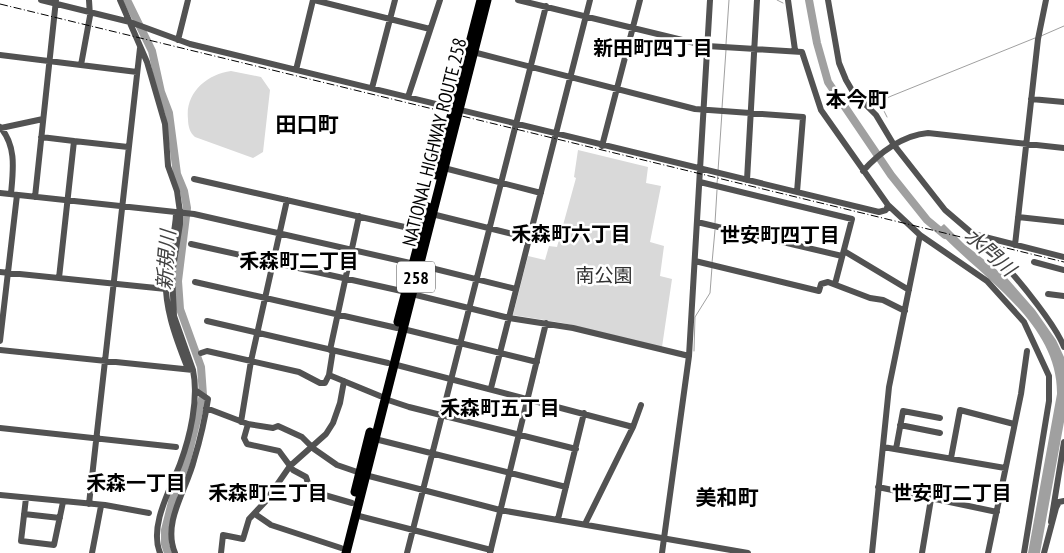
<svg xmlns="http://www.w3.org/2000/svg" width="1064" height="553" viewBox="0 0 1064 553" font-family="'PT Sans Narrow','Noto Sans JP',sans-serif">
  <style>
    .green { fill: #d9d9d9 }
    .water { fill: #a0a0a0 }
    .lines { fill: none; stroke-linecap: round; stroke-linejoin: round }
    .stream { stroke: #a0a0a0; stroke-width: 1 }
    .river { stroke: #a0a0a0; stroke-width: 8 }
    .minor { stroke: #525252; stroke-width: 6 }
    .highway { stroke: #000; stroke-width: 9 }
    .rail { stroke: #000; stroke-width: 1; stroke-dasharray: 8 2.5 1 2.5; stroke-linecap: butt }
    .labels { text-anchor: middle; dominant-baseline: central; stroke-width: 5; stroke-linejoin: round; paint-order: stroke }
    .shield { fill: #fff; stroke: #4c4c4c; stroke-width: 1 }
    .shield-label { font-size: 18px; font-weight: bold; fill: #000 }
    .street-label { font-size: 19px; fill: #000; stroke: #fff }
    .park-label { font-size: 19px; fill: #303030; stroke: #fff }
    .neighbourhood-label { font-size: 20px; font-weight: bold; fill: #000; stroke: #fff }
    .water-label { font-size: 20px; font-style: italic; fill: #414141; stroke: #fff }
    .quarter-label { font-size: 21px; font-weight: bold; fill: #000; stroke: #fff }
  </style>
  <rect width="100%" height="100%" fill="#fff"/>
  <path class="green" d="M231,71L261,77L270,90L263,152L253,158L195,137C190,133 188,126 188,119C185,93 207,74 231,71Z
    M578,150L648,167L646,183L661,186L650,242L664,246L660,276L672,279L662,347L563,323L513,315L528,256L545,260L549,246L557,247L576,178L574,177Z"/>
  <path class="water" d="M944,224L963,243L1007,278L1035,310L1056,340L1064,357V422L1040,553H1028L1057,394C1058,322 980,277 937,230Z"/>
  <g class="lines">
    <path class="stream" d="M777,0L783,3
      M1041,36L1064,26
      M726,44L729,0
      M722,108L726,50
      M887,117L879,101L1035,38
      M718,171L722,112
      M717,183L718,175
      M715,223L717,190
      M712,263L715,230
      M694,351L695,317L710,293L712,267"/>
    <path class="river" d="M127,0L152,51L161,92L169,113L177,174L184,191L187,208L178,281L180,309L201,367L203,395L186,464L174,494L165,530V544L168,553
      M809,0L817,43L828,82L891,175L927,220L945,235"/>
    <path class="minor" d="M41,0L130,22L190,44L879,212L886,210L888,205
      M120,0L147,62L165,124L168,166L177,191L180,212V224L172,274L174,316L193,370
      M314,0L430,29
      M518,0L707,46L802,52L821,110L888,205L920,235L987,281L1024,322L1049,376V401L1024,553
      M788,0L795,50
      M828,0L839,63L846,80L853,92L876,115L894,145L945,210L973,234L1064,257
      M178,40L188,0
      M473,52L695,109L803,117L797,192
      M0,55L137,72
      M81,65L90,16L89,0
      M296,70L313,0
      M372,88L395,0
      M408,97L440,0
      M1031,99L1064,102
      M0,127C17,146 13,171 11,194
      M1,128L43,119
      M41,137L74,141L59,278
      M74,141L128,147
      M602,146L640,0
      M444,168L541,193
      M863,171C879,153 903,135 928,133L1064,148
      M194,179L422,231
      M747,180L757,0
      M700,182L852,219L835,284
      M0,193L194,214L419,265L516,289
      M35,197L56,0
      M176,213C176,234 168,250 166,269C163,305 175,336 188,369
      M432,214L529,238
      M1018,217L1064,222
      M697,222L842,256
      M973,234C979,247 993,253 1003,263C1020,282 1055,324 1064,347
      M191,244L406,292
      M1015,245L1038,39L1046,0
      M844,251L909,290
      M695,261L819,291L821,284L828,282L870,298L883,300L905,311
      M1034,262L1064,270
      M0,272L166,289
      M195,282L397,328
      M412,294L509,318L573,328L689,356
      M1048,294L1064,296
      M207,321L388,363
      M403,329L537,362
      M0,341L17,195
      M0,350L193,370C199,399 190,437 180,464C170,490 149,526 160,553
      M330,350L359,216
      M333,350L329,375L380,396
      M201,353L207,351L299,372L320,383H325L329,375
      M393,364L633,427
      M491,388L590,0
      M385,399L409,407L576,449
      M206,408L248,424L273,428L278,426L302,437L314,449L337,465L369,476L500,510L748,553
      M241,422L251,361L287,200
      M248,424L244,438L247,444L279,451L293,470L306,477L309,486L321,494L352,503
      M900,425L940,433
      M0,428L176,447
      M375,439L566,487
      M883,447L1005,468
      M896,449L903,411L940,418
      M951,458L960,410L1014,424
      M878,487L997,512
      M0,495L105,505L149,513
      M26,498L21,541L54,545L63,502
      M89,504L140,48
      M24,514L60,518
      M255,514L271,525L341,548
      M355,515L491,550
      M558,519L584,413
      M1051,522L1064,442
      M585,524L633,427L641,405
      M92,553L101,506
      M175,553C162,522 187,489 194,460C200,440 205,419 208,399L195,390
      M221,553L223,535L243,539L249,519L265,502L290,466L326,434L333,423L340,403L344,381
      M407,553L546,6
      M490,553L546,323
      M662,553L689,356L710,0
      M872,553L889,387L920,235
      M922,553L931,499
      M988,553L1021,394L1027,351
      M1044,553L1056,508L1059,502L1064,501"/>
    <path class="highway" d="M436,175L481,0
      M398,322L428,207
      M355,492L370,432
      M346,553L487,0"/>
    <path class="rail" d="M0,4L1064,262"/>
  </g>
  <g class="labels">
    <rect class="shield" x="397" y="261.5" width="38" height="31" rx="4"/>
    <g class="shield-label">
      <text x="416" y="277">258</text>
    </g>
    <g class="street-label">
      <text transform="translate(434 142) rotate(-76)">NATIONAL HIGHWAY ROUTE 258</text>
    </g>
    <g class="park-label">
      <text x="604" y="275">南公園</text>
    </g>
    <g class="neighbourhood-label">
      <text x="653" y="48">新田町四丁目</text>
      <text x="571" y="234">禾森町六丁目</text>
      <text x="780" y="235">世安町四丁目</text>
      <text x="299" y="261">禾森町二丁目</text>
      <text x="500" y="408">禾森町五丁目</text>
      <text x="136" y="483">禾森一丁目</text>
      <text x="268" y="493">禾森町三丁目</text>
      <text x="952" y="493">世安町二丁目</text>
    </g>
    <g class="water-label">
      <text transform="translate(990 252) rotate(42)">水門川</text>
      <text transform="translate(166 260) rotate(-86)">新規川</text>
    </g>
    <g class="quarter-label">
      <text x="857" y="99">本今町</text>
      <text x="307" y="124">田口町</text>
      <text x="727" y="497">美和町</text>
    </g>
  </g>
</svg>
